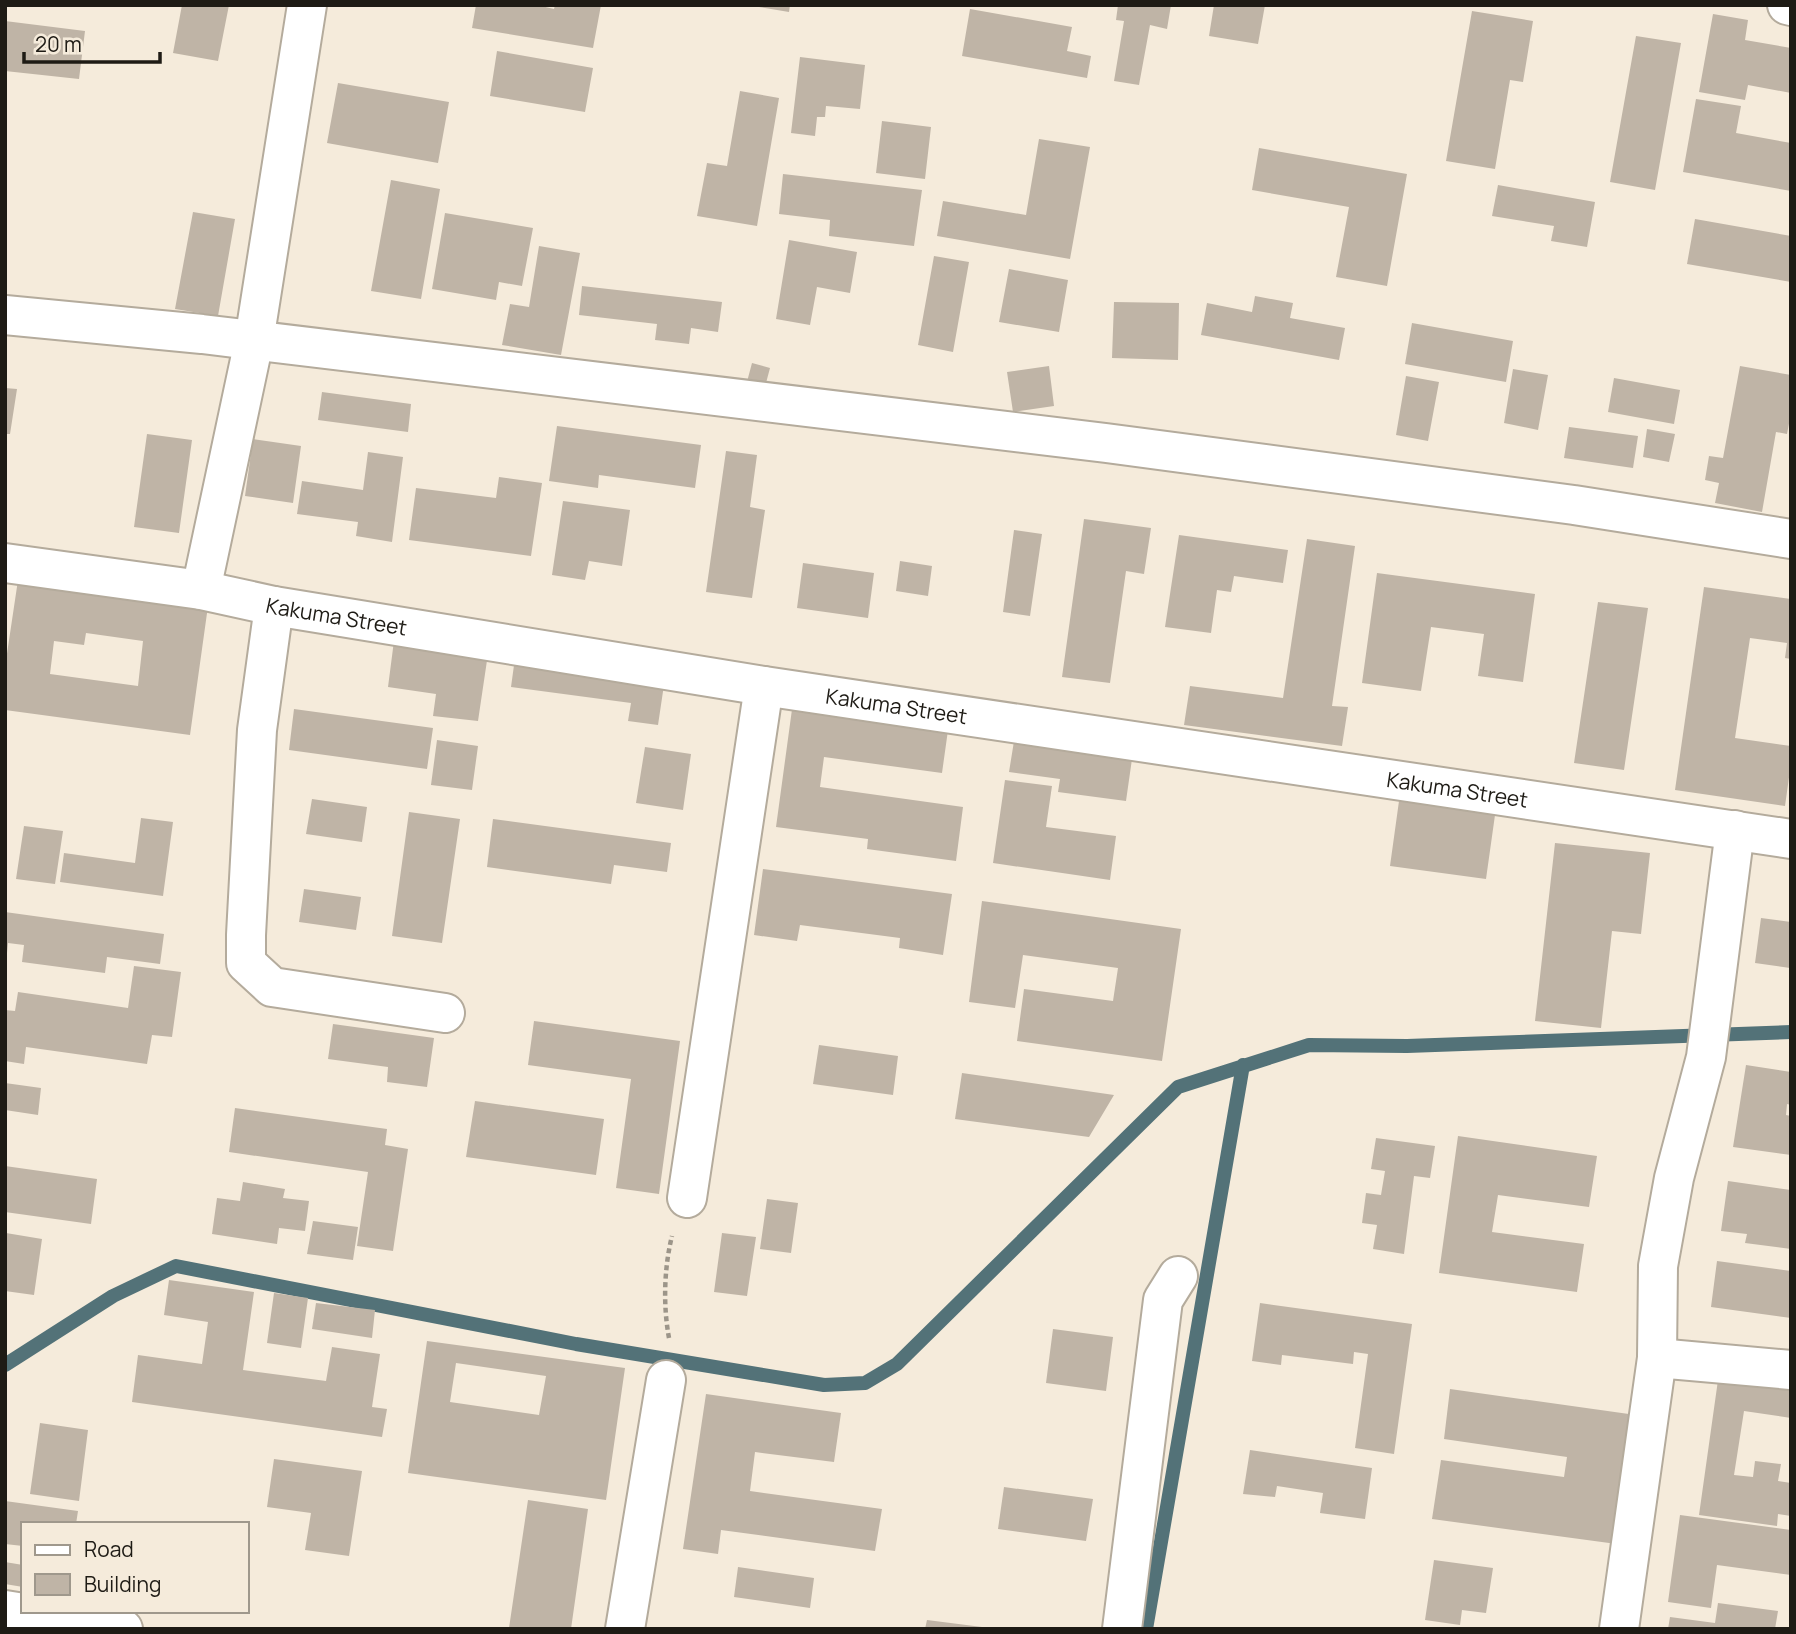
<svg xmlns="http://www.w3.org/2000/svg" width="1796" height="1634" viewBox="0 0 1796 1634" font-family="Manrope,sans-serif">
  <style>
    .lines { fill: none; stroke-linecap: round; stroke-linejoin: round }
    .stream { stroke: #537278; stroke-width: 14 }
    .building { fill: #bfb4a6; fill-rule: evenodd }
    .street-casing { stroke: #b4ab9c; stroke-width: 42 }
    .path { stroke: #9c9589; stroke-width: 4.5; stroke-dasharray: 5 3.5; stroke-linecap: butt }
    .street { stroke: #fff; stroke-width: 38 }
    .labels { text-anchor: middle; dominant-baseline: central; stroke-width: 5; stroke-linejoin: round; paint-order: stroke }
    .street-label { font-size: 21px; fill: #1e1b15; stroke: #f5ebdb }
  </style>
  <rect width="100%" height="100%" fill="#f5ebdb"/>
  <g class="lines">
    <path class="stream" d="M5,1365L113,1296L176,1266L576,1344L824,1385L865,1383L897,1364L1178,1087L1309,1045L1407,1046L1791,1032
      M1146,1629L1243,1065"/>
  </g>
  <path class="building" d="M182,5H229L218,61L173,53Z
    M476,5H537L554,9L555,5H601L593,48L472,28Z
    M759,5H790L789,12L759,7Z
    M1118,5H1171L1167,29L1150,25L1139,85L1114,81L1124,21L1116,20Z
    M1214,5H1265L1258,44L1209,36Z
    M970,9L1072,27L1067,51L1091,56L1087,78L962,56Z
    M1472,11L1533,21L1523,82L1510,80L1495,169L1446,161Z
    M1713,14L1748,20L1745,40L1791,48V93L1748,85L1745,100L1699,92Z
    M5,21L85,31L79,79L5,71Z
    M1636,36L1681,43L1655,190L1610,182Z
    M497,51L593,68L585,112L490,96Z
    M800,57L865,65L860,109L826,106L825,117H817L815,136L791,133Z
    M338,83L449,102L438,163L327,143Z
    M740,91L779,98L757,226L697,216L707,163L727,166Z
    M1696,99L1741,106L1736,133L1791,143V191L1683,172Z
    M882,121L931,127L925,179L876,173Z
    M1039,139L1090,147L1070,259L937,236L943,201L1026,215Z
    M1259,148L1407,174L1387,286L1336,277L1349,207L1252,190Z
    M783,174L922,190L914,246L829,236L830,220L779,214Z
    M391,180L440,189L421,299L371,291Z
    M1498,185L1595,202L1587,247L1551,241L1554,226L1492,216Z
    M193,212L235,219L218,316L175,309Z
    M445,213L533,228L522,286L499,282L496,300L432,289Z
    M1695,219L1791,236V282L1687,264Z
    M789,240L857,252L850,293L817,287L810,325L776,319Z
    M539,246L580,253L561,355L502,345L510,304L529,307Z
    M934,256L969,262L953,352L918,345Z
    M1009,269L1068,280L1059,332L999,322Z
    M582,286L722,302L718,332L691,328L689,344L655,340L657,324L579,315Z
    M1255,296L1293,303L1290,318L1345,328L1339,360L1201,335L1207,303L1252,312Z
    M1114,302L1179,303L1178,360L1112,358Z
    M1412,323L1513,341L1506,382L1405,364Z
    M752,363L770,368L762,398L744,393Z
    M1049,366L1054,406L1013,412L1007,372Z
    M1740,366L1791,375V413L1787,434L1776,432L1762,512L1715,503L1719,483L1705,480L1709,456L1723,458Z
    M1513,369L1548,375L1538,430L1504,423Z
    M1406,376L1439,382L1428,441L1396,435Z
    M1614,378L1680,390L1674,424L1608,412Z
    M5,388L17,389L10,434H5Z
    M322,392L411,404L408,432L318,420Z
    M557,426L701,445L695,488L599,475L598,488L549,481Z
    M1569,427L1638,436L1633,468L1564,458Z
    M1647,429L1675,434L1669,462L1643,457Z
    M147,434L192,440L179,533L134,527Z
    M253,439L301,446L293,503L245,496Z
    M726,451L757,455L750,507L765,510L752,598L706,592Z
    M368,452L403,457L392,542L356,536L358,522L297,514L302,481L363,490Z
    M499,477L542,483L531,556L409,540L416,488L496,498Z
    M563,501L630,510L622,566L589,561L585,580L552,575Z
    M1084,519L1151,528L1144,574L1126,571L1110,683L1062,677Z
    M1014,530L1042,534L1030,616L1003,612Z
    M1179,535L1288,550L1283,583L1234,576L1231,592L1217,590L1211,633L1165,627Z
    M1307,539L1355,546L1332,706L1348,707L1342,746L1184,725L1190,686L1283,698Z
    M900,561L932,566L928,596L896,591Z
    M803,563L874,573L868,618L797,608Z
    M1377,573L1535,594L1523,682L1478,676L1484,634L1431,627L1421,691L1362,683Z
    M18,580L208,606L190,735L5,710V667ZM86,633L143,641L138,686L50,674L54,641L84,645Z
    M1704,587L1791,599V659L1785,658L1787,643L1750,638L1735,738L1791,746V763L1785,806L1675,790Z
    M1598,602L1648,608L1624,770L1574,763Z
    M395,633L489,647L478,721L433,716L436,694L388,687Z
    M515,658L665,678L658,725L628,721L631,703L511,687Z
    M793,702L949,723L942,773L824,757L820,787L963,807L956,861L867,849L868,839L776,827Z
    M294,709L433,728L427,769L289,750Z
    M1015,735L1133,752L1126,801L1058,792L1060,779L1009,772Z
    M437,740L478,746L472,790L431,785Z
    M645,747L691,754L683,810L636,803Z
    M1005,780L1052,786L1046,827L1116,836L1110,880L993,863Z
    M312,799L367,807L362,842L306,834Z
    M1399,801L1495,815L1486,879L1390,866Z
    M409,812L460,819L442,943L392,936Z
    M141,818L173,822L163,896L60,882L64,853L135,863Z
    M493,819L671,843L667,872L614,865L611,884L487,867Z
    M24,826L63,831L55,884L16,879Z
    M1555,843L1650,853L1641,934L1612,931L1601,1028L1535,1021Z
    M763,869L952,894L943,955L899,948L900,938L800,925L797,941L754,935Z
    M304,889L361,897L356,930L299,922Z
    M982,901L1181,929L1162,1061L1017,1041L1024,989L1113,1001L1118,968L1023,955L1015,1008L969,1002Z
    M5,912L164,934L160,964L107,957L105,973L22,962L24,945L8,943L7,953H5Z
    M1761,918L1791,922L1790,968L1755,963Z
    M134,966L181,972L172,1037L152,1035L147,1064L26,1047L24,1064L5,1061V1010L15,1011L18,992L128,1008Z
    M534,1021L680,1041L659,1194L616,1188L631,1079L528,1065Z
    M333,1024L434,1038L427,1087L387,1082L388,1067L328,1059Z
    M819,1045L898,1056L893,1095L813,1084Z
    M1746,1065L1791,1072V1105L1787,1104L1786,1115L1791,1116V1155L1733,1147Z
    M962,1073L1114,1095L1089,1137L955,1119Z
    M5,1083L41,1088L38,1115L5,1110Z
    M475,1101L604,1119L596,1175L466,1157Z
    M235,1108L387,1129L385,1145L408,1149L393,1251L357,1246L368,1172L229,1152Z
    M1458,1136L1597,1156L1589,1207L1498,1195L1492,1232L1584,1244L1577,1292L1439,1273Z
    M1376,1138L1435,1146L1430,1178L1414,1176L1404,1254L1373,1249L1377,1225L1362,1223L1366,1193L1381,1195L1385,1171L1371,1169Z
    M5,1166L97,1179L91,1224L5,1212Z
    M1728,1181L1791,1190V1249L1745,1243L1747,1234L1721,1231Z
    M243,1182L285,1189L283,1198L309,1201L305,1231L279,1228L277,1244L212,1234L217,1198L240,1201Z
    M767,1199L798,1203L791,1253L760,1249Z
    M313,1221L358,1227L353,1260L307,1254Z
    M6,1233L42,1239L34,1295L5,1291Z
    M722,1233L756,1237L747,1296L714,1292Z
    M1717,1261L1791,1271V1318L1711,1307Z
    M169,1280L254,1292L243,1370L326,1381L332,1347L380,1354L372,1407L387,1409L382,1437L132,1402L138,1355L202,1364L208,1322L164,1315Z
    M274,1293L308,1298L301,1348L267,1343Z
    M316,1303L375,1310L372,1338L312,1329Z
    M1260,1303L1412,1324L1394,1454L1355,1448L1368,1354L1354,1352L1353,1364L1282,1355L1281,1365L1252,1361Z
    M1053,1329L1113,1337L1106,1391L1046,1383Z
    M427,1341L625,1368L606,1500L408,1473ZM456,1363L546,1376L539,1415L450,1402Z
    M1718,1380L1791,1390V1418L1744,1411L1734,1475L1753,1477L1755,1461L1781,1464L1778,1481L1791,1483V1516L1778,1514L1777,1526L1699,1515Z
    M1450,1389L1643,1416L1624,1545L1432,1519L1441,1460L1564,1477L1567,1457L1444,1439Z
    M706,1394L841,1413L834,1462L755,1452L750,1491L882,1509L875,1551L721,1530L718,1554L683,1549Z
    M40,1423L88,1430L79,1501L30,1494Z
    M1250,1450L1372,1468L1365,1519L1320,1513L1323,1493L1277,1486L1275,1497L1243,1494Z
    M274,1459L362,1471L349,1556L305,1550L311,1513L267,1507Z
    M1004,1487L1093,1499L1086,1541L998,1529Z
    M528,1500L588,1509L571,1629L509,1628Z
    M5,1501L78,1511L76,1524H23V1546L5,1544Z
    M1680,1515L1791,1530V1575L1717,1565L1711,1608L1668,1602Z
    M1434,1560L1493,1568L1486,1613L1462,1610L1460,1625L1425,1620Z
    M5,1562L23,1565V1587L5,1584Z
    M738,1567L814,1578L810,1608L734,1597Z
    M1718,1603L1778,1611L1775,1629H1668L1670,1617L1715,1623Z
    M927,1620L982,1627L981,1629H925Z"/>
  <g class="lines">
    <g class="street-casing">
      <g id="street">
        <path d="M1787,5L1791,6"/>
        <path d="M5,315L202,334L1106,443L1574,505L1791,539"/>
        <path id="s1" d="M5,563L201,590L274,606L764,686L1791,839"/>
        <path d="M201,590L254,341L307,5"/>
        <path d="M274,606L257,730L246,935V963L272,987L445,1013"/>
        <path d="M687,1198L764,686"/>
        <path d="M1657,1358L1791,1370"/>
        <path d="M5,1610L123,1629"/>
        <path d="M625,1629L666,1380"/>
        <path d="M1122,1629L1163,1300L1178,1276"/>
        <path d="M1619,1629L1657,1358L1658,1266L1674,1178L1706,1057L1735,830"/>
      </g>
    </g>
    <path class="path" d="M669,1338C663,1306 664,1268 672,1236"/>
    <use href="#street" class="street"/>
  </g>
  <g class="labels">
    <g class="street-label">
      <text stroke="none"><textPath href="#s1" startOffset="336">Kakuma Street</textPath></text>
      <text stroke="none"><textPath href="#s1" startOffset="903">Kakuma Street</textPath></text>
      <text stroke="none"><textPath href="#s1" startOffset="1470">Kakuma Street</textPath></text>
    </g>
  </g>
  <rect width="1796" height="1634" fill="none" stroke="#1e1b15" stroke-width="14"/>
  <rect x="21" y="1522" width="228" height="91" fill="#f5ebdb" stroke="#9f988c" stroke-width="2"/>
  <rect x="35" y="1545" width="35" height="10" fill="#ffffff" stroke="#9f988c" stroke-width="2"/>
  <text x="84" y="1557" font-size="21" fill="#1e1b15">Road</text>
  <rect x="35" y="1574" width="35" height="21" fill="#bfb4a6" stroke="#9f988c" stroke-width="2"/>
  <text x="84" y="1592" font-size="21" fill="#1e1b15">Building</text>
  <path d="M24 52v10h136v-10" fill="none" stroke="#1e1b15" stroke-width="3.5"/>
  <text x="35" y="52" font-size="21" fill="#1e1b15" stroke="#f5ebdb" stroke-width="5" paint-order="stroke">20 m</text>
</svg>
